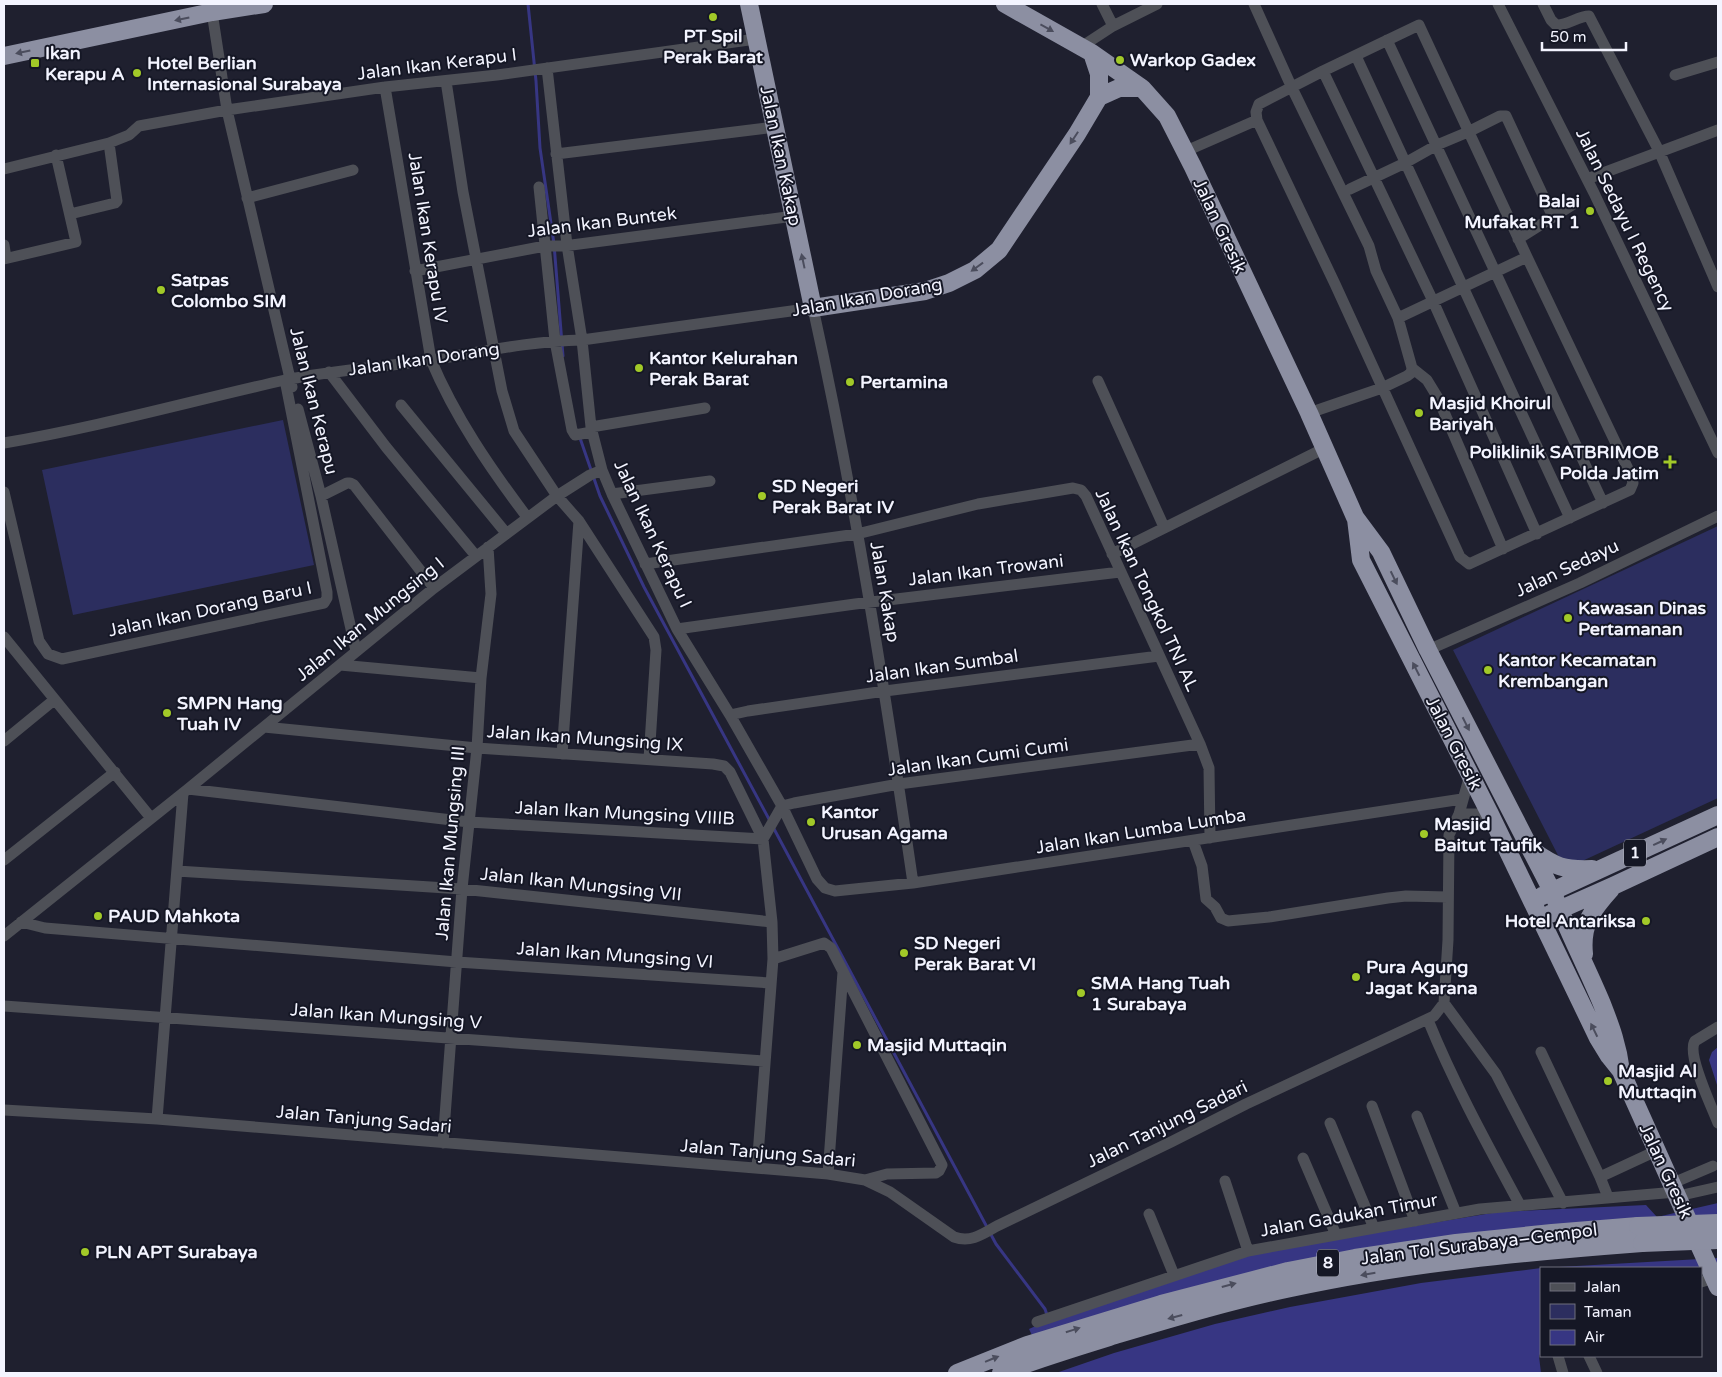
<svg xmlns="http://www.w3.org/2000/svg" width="1722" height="1377" viewBox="0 0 1722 1377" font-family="'Varela Round',sans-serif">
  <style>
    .green { fill: #2c2e5f }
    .water { fill: #373683 }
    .pier { fill: #1f202f }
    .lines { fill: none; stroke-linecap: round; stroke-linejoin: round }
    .stream { stroke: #373683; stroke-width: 3 }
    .minor { stroke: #4e5057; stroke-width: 11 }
    .highway { stroke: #8c8fa2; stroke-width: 18 }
    .highway-bridge { stroke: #8c8fa2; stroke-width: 18 }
    .oneway { fill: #4b4d5d }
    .poi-dot { fill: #a2c928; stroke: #151725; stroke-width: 2 }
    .labels { text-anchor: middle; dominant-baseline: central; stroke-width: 4; stroke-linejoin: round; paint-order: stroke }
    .shield { fill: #151725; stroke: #b0b2be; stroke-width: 1 }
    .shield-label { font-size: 16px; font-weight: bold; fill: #f3f4ff }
    .poi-label { font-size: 18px; font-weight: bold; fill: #f3f4ff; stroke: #151725; text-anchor: start }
    .street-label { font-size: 18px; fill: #f3f4ff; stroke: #151725 }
  </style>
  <rect width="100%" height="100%" fill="#1f202f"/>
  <path class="green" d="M283,420L314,565L73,615L42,470Z
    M1718,526V798L1565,869L1453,650Z"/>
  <path class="water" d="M1718,1047V1088L1709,1060L1712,1052Z
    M1718,1203V1266L1701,1268H1541V1352L1539,1356L1541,1373H1050L1029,1329L1049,1320L1244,1254L1498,1212L1646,1205L1657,1217Z"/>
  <path class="pier" d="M1718,1217V1258L1541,1268L1421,1283L1290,1307L1215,1324L1114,1353L1056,1373H1047L1042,1361L1205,1284Z"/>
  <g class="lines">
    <path class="stream" d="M528,4L536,81L540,148L554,244L563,356
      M580,438L600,496L644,587L770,821
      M773,827L996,1244L1045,1309L1047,1315"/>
    <path class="minor" d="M1102,4L1113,26
      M1254,4L1292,88L1369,246L1376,271L1398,318
      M1498,4L1594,193L1718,453
      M1543,4L1551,20L1556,25C1567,26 1578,16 1589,16L1659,151L1718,287
      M212,12L227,110L292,387
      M1387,40L1603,503
      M1081,47L1113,26L1157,4
      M1356,56L1570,518
      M547,68L567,245L582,340L591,427L602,470L612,494L677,629L730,715L782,806L817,879L825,888L835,891L913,883L1462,799
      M1323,71L1433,301L1537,534
      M1675,75L1718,62
      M446,81L463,192L502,391L514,431L557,496L579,521L654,637L656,650L649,759
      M385,87L431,360C455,417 490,468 527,517
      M1186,151L1257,120L1256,112L1259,104L1323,71L1419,25L1527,257L1631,475L1633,483L1630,490L1469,564L1460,557L1335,284L1257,120
      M556,154L775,127
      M4,169L109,143L129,135L139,126L227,110L385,87L497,75L756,39
      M1587,179L1718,130
      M539,187L555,341L572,430L575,435L592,432
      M1350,189L1405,163L1437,145L1468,132L1500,116H1506L1553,217
      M247,198L353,170
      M70,214L115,203L117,201L109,143
      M1518,239L1572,205
      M4,245L6,258
      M4,259L76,242L56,155
      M415,271L545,246H564L794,216
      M1412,368L1427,380L1438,398L1503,549
      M329,372L386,447L476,556
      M1098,381L1164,527
      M401,405L506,533
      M298,409L321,496L356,651
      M1309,413L1382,388L1407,376L1411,373L1412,368L1398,318L1527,257
      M591,427L705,408
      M4,443C99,427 191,401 285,380C333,370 383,367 431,360C481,352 531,341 582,340L813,308C855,498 885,691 913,883
      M4,492L39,641L48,654L62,659L324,603L327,598V592L285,380
      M612,494L710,481
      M321,496L347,483H350L354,485L434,588
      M1112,554L1325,448
      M645,564L857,534L978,504L1073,488L1081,490L1086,496L1200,744L1209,768L1210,838
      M677,629L855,604L1120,572
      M4,637L151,818
      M1428,650L1580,583L1718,516
      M340,665L481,678
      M730,715L748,711L885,691L1159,656
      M264,727L477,748L713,764L724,766L730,772L763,839L772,922L773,959L757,1168
      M4,741L54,700
      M562,754L579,521
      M188,789L469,822L763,839L782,806L794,803L899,784L1200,744
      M1459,814H1490
      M1193,841L1202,866L1206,899L1215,907L1221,918L1228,921L1269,917L1388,898L1406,896L1448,897
      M4,860L115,772
      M177,871L462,889L772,922
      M21,922L45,928L457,962L770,983
      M4,936L188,789L434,588L557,496L590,475L602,470
      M773,959L824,943L831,948L942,1165L939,1171L936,1173L887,1174L865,1180
      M1444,1003L1496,1074L1563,1203
      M4,1006L765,1061
      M1428,1020C1454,1084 1487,1144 1520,1205
      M1718,1027L1695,1041C1686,1054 1712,1107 1718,1123
      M1541,1052L1600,1177L1608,1197
      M1372,1106L1415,1221
      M4,1110L157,1119L828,1174L865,1180L890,1192L954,1237C971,1243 983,1234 997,1226L1171,1142L1246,1104L1434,1016L1444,1003L1448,940L1449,835L1459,814L1470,775
      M1417,1116L1456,1213
      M157,1119L183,793
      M1330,1123L1374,1228
      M443,1143L462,889L477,748L481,678L491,594L488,547
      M1303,1158L1336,1235
      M828,1174L843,972
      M1600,1177L1656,1151
      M1225,1181L1248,1251
      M1673,1183L1713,1166
      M1678,1196L1718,1187
      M1149,1214L1174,1275
      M1701,1282L1718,1277
      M1037,1322L1248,1251L1480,1209L1676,1192
      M1558,1356L1563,1373
      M1589,1356L1597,1373"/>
    <path class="highway" d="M749,4L813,308L925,291L949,283L975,270L999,250L1077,134L1099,97V74L1092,53
      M1005,4L1092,53L1142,88L1167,116L1193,167L1309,413L1355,517L1381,552L1428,650L1552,891C1567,929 1586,966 1602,1004C1611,1027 1618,1046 1621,1071
      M4,56L212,12L264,4
      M1099,97L1119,88H1142
      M1356,519L1361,560L1490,814L1598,1038L1609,1056L1621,1071L1718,1287
      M1533,851C1556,867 1563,870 1592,869
      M1542,896L1718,815
      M1550,914L1613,886L1718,837
      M1584,954C1581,924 1592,910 1611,889
      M957,1373L1027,1345L1161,1304L1288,1271L1355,1258L1456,1243L1552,1233L1638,1226
      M1001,1373C1040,1358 1080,1346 1119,1334C1176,1317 1233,1300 1291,1288C1406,1263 1524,1252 1642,1243"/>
    <path class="highway-bridge" d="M1638,1226L1718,1223
      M1642,1243L1718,1240"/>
  </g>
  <defs><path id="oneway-solid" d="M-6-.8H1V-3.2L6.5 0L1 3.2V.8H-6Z" transform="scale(1.25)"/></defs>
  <g class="oneway">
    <use href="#oneway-solid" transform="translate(182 19) rotate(168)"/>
    <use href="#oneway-solid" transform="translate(1047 28) rotate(29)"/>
    <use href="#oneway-solid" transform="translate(23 52) rotate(168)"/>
    <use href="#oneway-solid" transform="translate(1074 138) rotate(123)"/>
    <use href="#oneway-solid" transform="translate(803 261) rotate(-102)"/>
    <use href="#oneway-solid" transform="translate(977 267) rotate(144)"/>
    <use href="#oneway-solid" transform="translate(1394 578) rotate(64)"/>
    <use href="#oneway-solid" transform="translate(1416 669) rotate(-117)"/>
    <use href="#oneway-solid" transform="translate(1466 724) rotate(63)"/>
    <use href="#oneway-solid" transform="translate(1660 842) rotate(-25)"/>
    <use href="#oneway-solid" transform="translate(1594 1030) rotate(-116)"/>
    <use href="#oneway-solid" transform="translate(1368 1274) rotate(170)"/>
    <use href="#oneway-solid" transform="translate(1229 1285) rotate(-15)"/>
    <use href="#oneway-solid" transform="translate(1175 1317) rotate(165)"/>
    <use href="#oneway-solid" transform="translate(1073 1330) rotate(-17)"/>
    <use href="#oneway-solid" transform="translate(992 1359) rotate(-22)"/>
  </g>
  <g class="poi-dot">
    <circle cx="713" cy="17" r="5"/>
    <circle cx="1120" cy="60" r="5"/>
    <rect x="30" y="58" width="10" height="10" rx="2.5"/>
    <circle cx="137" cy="73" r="5"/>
    <circle cx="1590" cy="211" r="5"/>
    <circle cx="161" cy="290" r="5"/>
    <circle cx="639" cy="368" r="5"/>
    <circle cx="850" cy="382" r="5"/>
    <circle cx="1419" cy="413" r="5"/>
    <path d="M1667.5 454.5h5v5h5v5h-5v5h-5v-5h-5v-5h5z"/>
    <circle cx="762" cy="496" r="5"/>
    <circle cx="1568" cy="618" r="5"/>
    <circle cx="1488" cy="670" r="5"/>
    <circle cx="167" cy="713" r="5"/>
    <circle cx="811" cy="822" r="5"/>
    <circle cx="1424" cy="834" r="5"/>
    <circle cx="98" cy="916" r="5"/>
    <circle cx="1646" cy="921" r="5"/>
    <circle cx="904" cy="953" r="5"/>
    <circle cx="1356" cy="977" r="5"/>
    <circle cx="1081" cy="993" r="5"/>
    <circle cx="857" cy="1045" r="5"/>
    <circle cx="1608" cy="1081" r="5"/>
    <circle cx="85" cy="1252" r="5"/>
  </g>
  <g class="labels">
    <g class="shield">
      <rect x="1624" y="839.5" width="22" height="27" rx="4"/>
      <rect x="1317" y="1249.5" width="22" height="27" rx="4"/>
    </g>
    <g class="shield-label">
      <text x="1635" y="853">1</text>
      <text x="1328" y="1263">8</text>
    </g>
    <g class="poi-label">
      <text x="713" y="36" text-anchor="middle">PT Spil<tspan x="713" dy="21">Perak Barat</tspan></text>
      <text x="45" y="53">Ikan<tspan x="45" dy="21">Kerapu A</tspan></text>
      <text x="1130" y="60">Warkop Gadex</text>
      <text x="147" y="63">Hotel Berlian<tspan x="147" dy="21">Internasional Surabaya</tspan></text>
      <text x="1580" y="201" text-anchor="end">Balai<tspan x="1580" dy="21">Mufakat RT 1</tspan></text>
      <text x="171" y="280">Satpas<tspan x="171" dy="21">Colombo SIM</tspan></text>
      <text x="649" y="358">Kantor Kelurahan<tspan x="649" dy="21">Perak Barat</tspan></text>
      <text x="860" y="382">Pertamina</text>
      <text x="1429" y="403">Masjid Khoirul<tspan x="1429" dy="21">Bariyah</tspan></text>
      <text x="1659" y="452" text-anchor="end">Poliklinik SATBRIMOB<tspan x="1659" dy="21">Polda Jatim</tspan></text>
      <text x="772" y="486">SD Negeri<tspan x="772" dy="21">Perak Barat IV</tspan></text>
      <text x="1578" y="608">Kawasan Dinas<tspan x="1578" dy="21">Pertamanan</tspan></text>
      <text x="1498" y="660">Kantor Kecamatan<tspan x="1498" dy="21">Krembangan</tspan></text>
      <text x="177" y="703">SMPN Hang<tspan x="177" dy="21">Tuah IV</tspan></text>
      <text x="821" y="812">Kantor<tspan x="821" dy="21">Urusan Agama</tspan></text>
      <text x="1434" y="824">Masjid<tspan x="1434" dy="21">Baitut Taufik</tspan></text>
      <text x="108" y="916">PAUD Mahkota</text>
      <text x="1636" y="921" text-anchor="end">Hotel Antariksa</text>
      <text x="914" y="943">SD Negeri<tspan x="914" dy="21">Perak Barat VI</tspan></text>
      <text x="1366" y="967">Pura Agung<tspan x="1366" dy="21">Jagat Karana</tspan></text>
      <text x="1091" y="983">SMA Hang Tuah<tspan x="1091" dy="21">1 Surabaya</tspan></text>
      <text x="867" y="1045">Masjid Muttaqin</text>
      <text x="1618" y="1071">Masjid Al<tspan x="1618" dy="21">Muttaqin</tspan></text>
      <text x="95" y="1252">PLN APT Surabaya</text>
    </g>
    <g class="street-label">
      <text transform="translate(437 64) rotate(-7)">Jalan Ikan Kerapu I</text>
      <text transform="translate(781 156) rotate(78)">Jalan Ikan Kakap</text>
      <text transform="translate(1625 220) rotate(64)">Jalan Sedayu I Regency</text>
      <text transform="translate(602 222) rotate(-7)">Jalan Ikan Buntek</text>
      <text transform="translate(1220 226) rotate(65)">Jalan Gresik</text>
      <text transform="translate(428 238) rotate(81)">Jalan Ikan Kerapu IV</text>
      <text transform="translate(867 297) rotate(-10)">Jalan Ikan Dorang</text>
      <text transform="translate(424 359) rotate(-8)">Jalan Ikan Dorang</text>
      <text transform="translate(314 401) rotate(76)">Jalan Ikan Kerapu</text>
      <text transform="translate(653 534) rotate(65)">Jalan Ikan Kerapu I</text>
      <text transform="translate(1567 568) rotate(-25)">Jalan Sedayu</text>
      <text transform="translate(986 570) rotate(-7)">Jalan Ikan Trowani</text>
      <text transform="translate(1147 590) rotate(65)">Jalan Ikan Tongkol TNI AL</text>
      <text transform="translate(885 592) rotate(80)">Jalan Kakap</text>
      <text transform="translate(210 609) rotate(-12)">Jalan Ikan Dorang Baru I</text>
      <text transform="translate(370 619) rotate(-39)">Jalan Ikan Mungsing I</text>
      <text transform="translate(942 666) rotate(-8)">Jalan Ikan Sumbal</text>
      <text transform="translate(585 738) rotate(4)">Jalan Ikan Mungsing IX</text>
      <text transform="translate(1454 743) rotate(63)">Jalan Gresik</text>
      <text transform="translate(978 757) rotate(-8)">Jalan Ikan Cumi Cumi</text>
      <text transform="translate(625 813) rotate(3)">Jalan Ikan Mungsing VIIIB</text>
      <text transform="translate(1141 831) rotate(-9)">Jalan Ikan Lumba Lumba</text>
      <text transform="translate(450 843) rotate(-85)">Jalan Ikan Mungsing III</text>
      <text transform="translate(581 884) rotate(6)">Jalan Ikan Mungsing VII</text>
      <text transform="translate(615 955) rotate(4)">Jalan Ikan Mungsing VI</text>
      <text transform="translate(386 1016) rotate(4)">Jalan Ikan Mungsing V</text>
      <text transform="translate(364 1119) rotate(5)">Jalan Tanjung Sadari</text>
      <text transform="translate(1167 1124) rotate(-26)">Jalan Tanjung Sadari</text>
      <text transform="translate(768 1153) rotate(5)">Jalan Tanjung Sadari</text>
      <text transform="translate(1666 1171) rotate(65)">Jalan Gresik</text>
      <text transform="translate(1349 1215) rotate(-10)">Jalan Gadukan Timur</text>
      <text transform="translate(1479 1244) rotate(-7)">Jalan Tol Surabaya–Gempol</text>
    </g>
  </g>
  <rect width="1722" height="1377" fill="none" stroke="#f3f4ff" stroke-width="10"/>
  <rect x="1540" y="1267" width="162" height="90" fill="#151725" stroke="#6e6f7c"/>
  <rect x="1550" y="1283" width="25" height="8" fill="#4e5057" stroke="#6e6f7c"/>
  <text x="1584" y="1292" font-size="15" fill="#f3f4ff">Jalan</text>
  <rect x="1550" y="1304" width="25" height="15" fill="#2c2e5f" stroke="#6e6f7c"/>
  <text x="1584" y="1317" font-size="15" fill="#f3f4ff">Taman</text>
  <rect x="1550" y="1330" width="25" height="15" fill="#373683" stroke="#6e6f7c"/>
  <text x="1584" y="1342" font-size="15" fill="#f3f4ff">Air</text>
  <path d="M1542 42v8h84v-8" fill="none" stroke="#f3f4ff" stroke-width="2.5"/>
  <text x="1550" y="42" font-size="15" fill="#f3f4ff" stroke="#151725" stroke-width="4" paint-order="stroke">50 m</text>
</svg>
